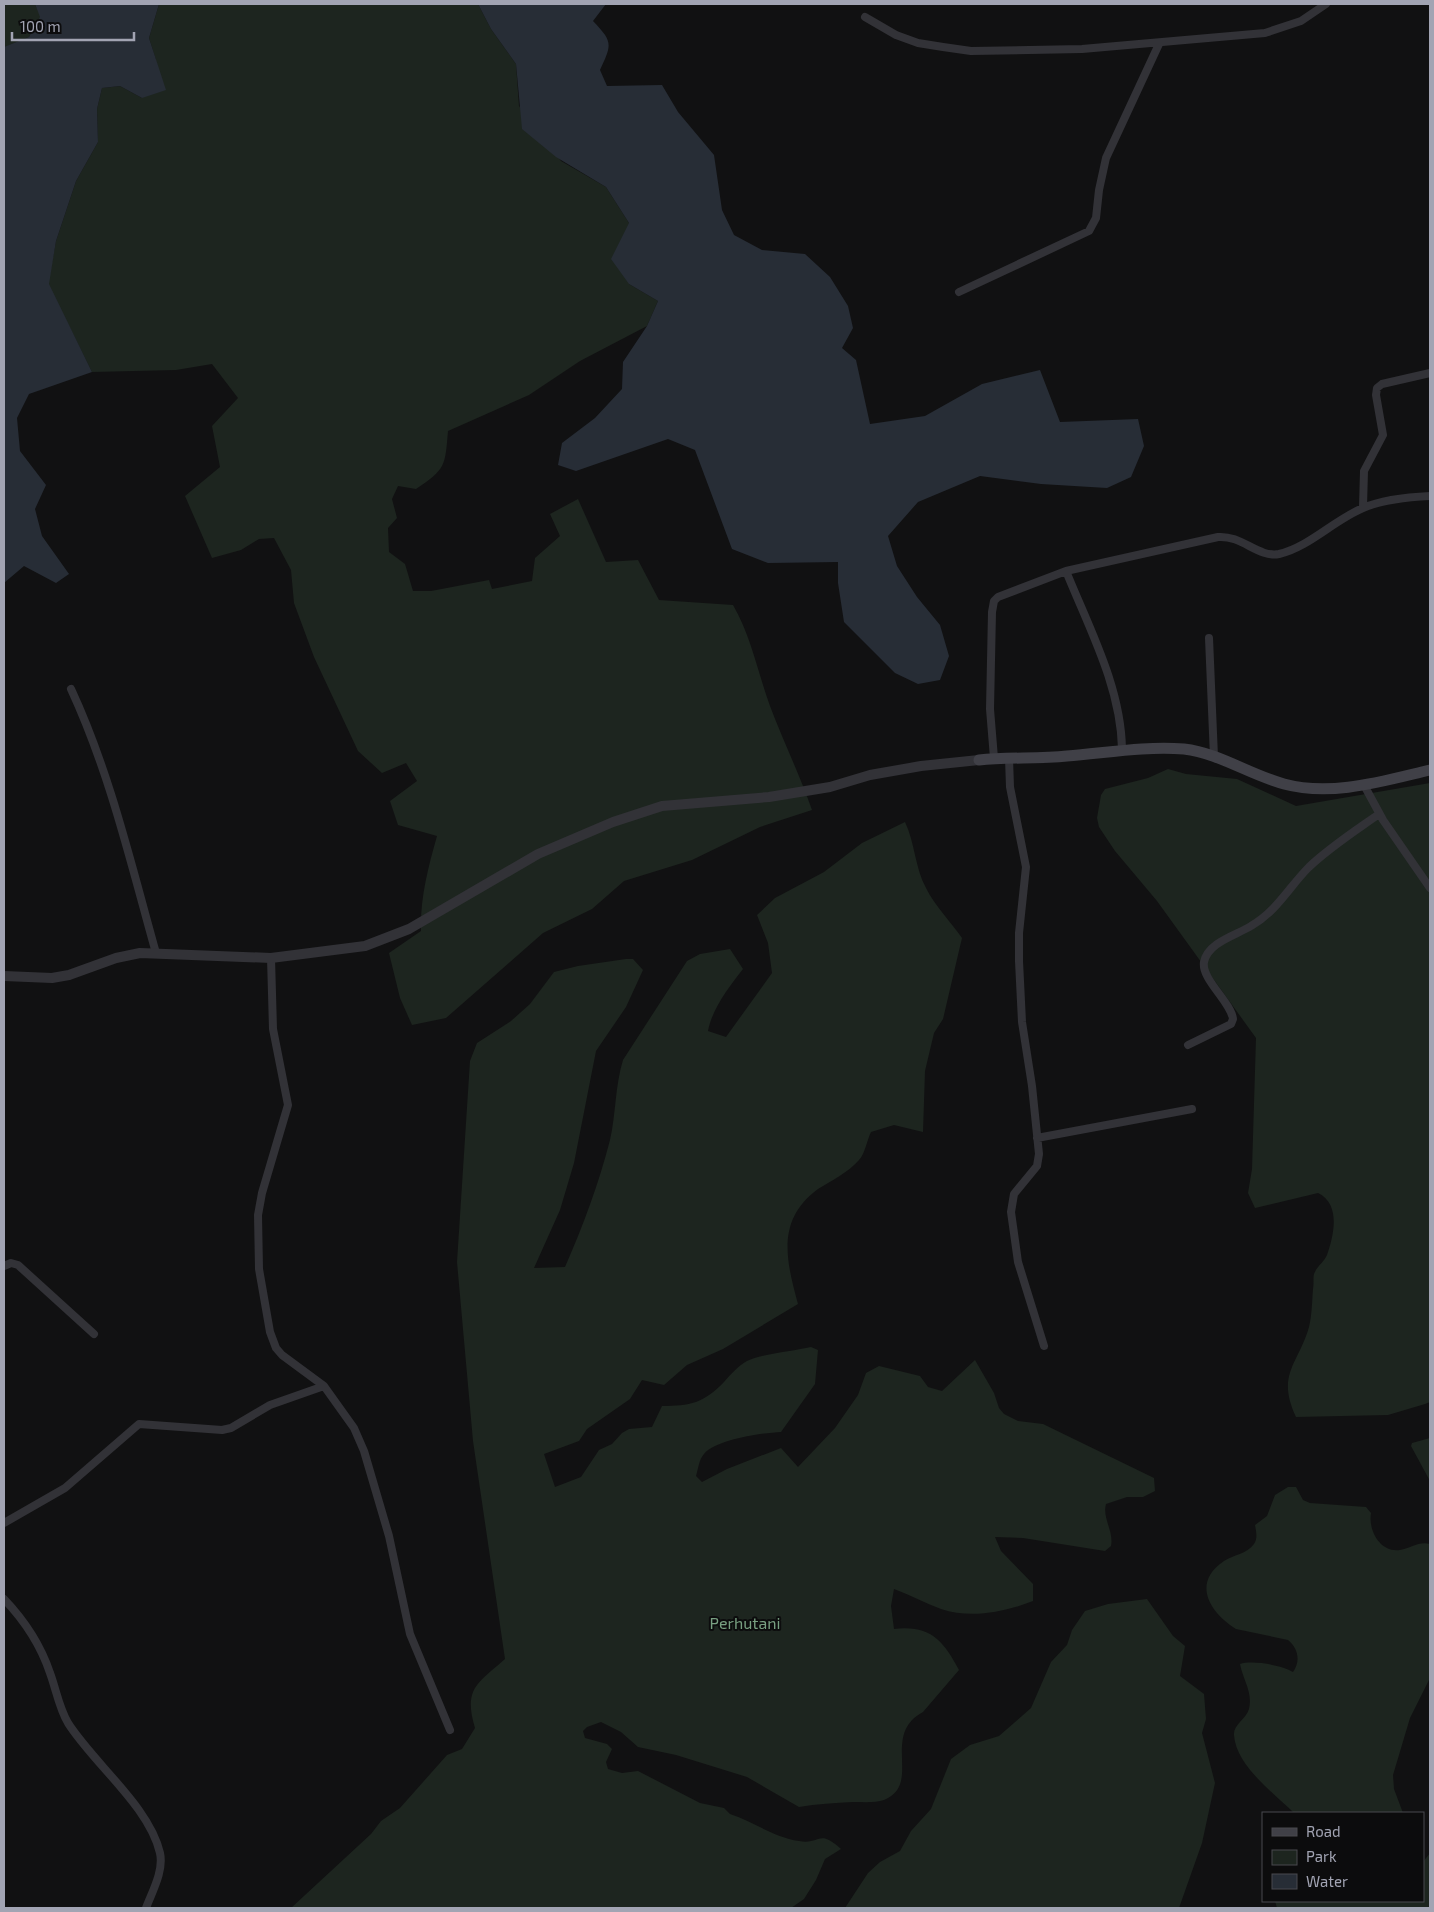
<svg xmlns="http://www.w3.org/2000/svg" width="1434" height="1912" viewBox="0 0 1434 1912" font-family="'Exo 2',sans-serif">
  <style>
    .green { fill: #1d251f }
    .water { fill: #272d36 }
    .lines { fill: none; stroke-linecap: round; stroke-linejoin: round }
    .minor { stroke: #323237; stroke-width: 8 }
    .tertiary { stroke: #323237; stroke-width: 10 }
    .secondary { stroke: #404047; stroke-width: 11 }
    .labels { text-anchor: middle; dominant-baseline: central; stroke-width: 4; stroke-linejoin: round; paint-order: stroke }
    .park-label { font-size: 16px; fill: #789f81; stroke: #0c0c0d }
  </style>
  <rect width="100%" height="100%" fill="#111112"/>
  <path class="green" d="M4,4H35L41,17L29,37L5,47Z
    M159,4H478L491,29L516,64L519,106L561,161L606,187L629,223V284L658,301L647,326L580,361L529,395L448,431C445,466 446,469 416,489L398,486L392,499L397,518L388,528L389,552L405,564L413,591H431L489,580L492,589L532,581L535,558L560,536L550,514L578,499L606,562L638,560L659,600L733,605C751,636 758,673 770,706C783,741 800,775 812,810L760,827L692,860L624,881L592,909L543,933L446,1018L412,1025L400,998L389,953L421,931C420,898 428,868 437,836L398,825L390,801L417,781L406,763L382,773L358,751L314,657L294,603L291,570L274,538L259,539L241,550L212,558L185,496L220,467L212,426L238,398L212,364L176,370L92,372L48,284L56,241L76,181L98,142L97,109L102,88L120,86L142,98L156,60L149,38Z
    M1168,769L1186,774L1237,779L1296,806L1430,783V1402L1425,1404L1388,1415L1296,1417C1276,1374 1298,1365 1309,1327C1312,1315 1312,1301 1313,1289C1314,1284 1313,1278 1314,1274C1317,1266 1324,1262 1327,1255C1334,1235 1341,1204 1318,1193L1255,1208L1248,1193L1252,1169L1256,1038L1157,901L1115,851L1099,827L1097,818L1101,795L1105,789L1148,778Z
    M905,822C915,843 915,868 926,888C935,906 951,922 962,938L943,1019L934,1033L925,1071L923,1132L894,1125L871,1132C867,1140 865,1154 859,1160C849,1172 831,1181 818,1189C776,1220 786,1260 798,1304L723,1349L687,1365L664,1385L642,1380L630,1399L587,1429L579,1441L544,1454L555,1487L581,1477L599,1450L612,1444L622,1433L629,1429L652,1427L662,1406C690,1406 704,1403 724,1382C731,1374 738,1366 747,1361C761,1354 794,1351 811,1347L818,1350L815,1384L781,1432C762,1433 717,1439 704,1454C699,1459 698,1470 696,1476L702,1482L727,1469L781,1448L798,1467L835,1428L858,1395L866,1373L879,1366L920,1376L928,1387L942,1391L975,1360L994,1393L999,1408L1004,1414L1018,1421L1043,1424L1154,1478L1155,1491L1143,1497H1127L1106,1504C1102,1518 1114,1531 1111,1546L1105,1551L1023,1538L995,1537L1001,1551L1033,1584V1601C1005,1612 971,1619 941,1609C925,1603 910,1595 894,1589L891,1606L894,1629C930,1625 943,1640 959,1670L923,1712C880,1735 923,1784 884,1800C876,1803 863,1802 853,1802C835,1803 817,1804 799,1807L747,1777L676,1755L638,1747L621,1732L601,1722L587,1727L583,1731L585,1738L607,1744L612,1749L606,1762L608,1769L622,1773L638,1771L700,1803L724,1808L730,1814C754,1822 773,1837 799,1841C821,1845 818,1828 841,1849L825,1859L816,1880L804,1899L791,1908H291L371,1834L381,1821L400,1808L447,1755L462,1749L475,1728C463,1688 478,1683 505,1659L473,1441L457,1262L470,1061L477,1043L511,1021L530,1004L554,972L578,966L626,959H633L643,970L626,1007L596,1051L574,1163L560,1210L534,1268L565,1267C583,1226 599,1183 610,1140C616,1113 615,1086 623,1060L687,961L700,954L730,949L743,969C729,987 712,1009 708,1031L726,1037L772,973L768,943L757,915L775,898L824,872L862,843Z
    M1430,1438V1481L1411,1446L1412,1443Z
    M1288,1487H1296L1303,1500L1310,1503L1366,1507L1371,1513C1368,1530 1380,1553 1400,1550C1411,1548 1419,1541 1430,1544V1678L1410,1718L1393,1775L1394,1789L1403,1813H1294C1274,1793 1236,1766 1234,1735C1233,1725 1246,1719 1249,1709C1253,1692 1243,1680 1240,1664C1252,1660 1282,1665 1293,1672C1301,1661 1298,1648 1288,1640L1236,1629C1210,1613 1191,1583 1224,1561C1233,1555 1247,1554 1254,1544C1258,1538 1256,1531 1255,1525L1267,1516L1275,1495Z
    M1147,1599L1173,1636L1185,1646L1180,1676L1204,1694L1206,1719L1202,1733L1215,1783L1202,1843L1179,1908H845L868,1873L880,1862L900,1851L911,1831L931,1809L951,1759L970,1745L999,1736L1031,1708L1051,1662L1067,1645L1072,1630L1085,1611L1108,1604Z
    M1430,1853V1908H1277L1275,1901H1423V1862Z"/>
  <path class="water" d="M35,4H159L149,38L166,90L142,98L120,86L102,88L97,109L98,142L76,181L56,241L49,284L92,372L29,394L17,418L20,451L46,485L35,509L42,536L69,574L56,583L24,566L4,583V47L29,37L40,17Z
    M478,4H606L593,21C613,42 612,44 600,70L607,86L662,85L678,112L714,155L722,210L734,235L762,250L805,254L830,277L848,306L853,328L842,348L856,360L870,424L925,416L982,384L1040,370L1060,422L1138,419L1144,446L1131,477L1107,488L1041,484L980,476L918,502L888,536L897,566L917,597L940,625L949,656L940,680L918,684L895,673L844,622L838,583V562L768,563L732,549L695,450L668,439L576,471L558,465L562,443L595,418L622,389L623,362L647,326L658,301L629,284L611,259L629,223L606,187L556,157L522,129L516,64L491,29Z"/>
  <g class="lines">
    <path class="minor" d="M865,17L896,35L918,43L943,47L971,51L1082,49L1265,33L1301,21L1326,4
      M959,292L1089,231L1096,218L1099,190L1106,158L1159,44
      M1363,507L1364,471L1383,435L1376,395L1377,388L1382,384L1430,373
      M1066,571C1089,628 1121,687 1122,749
      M1209,638L1214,757
      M71,689C110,773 131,864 156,953
      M994,758L990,709L992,612L994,601L998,597L1066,571L1218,537C1242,535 1258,558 1279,554C1309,547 1334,520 1363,508C1384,499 1408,497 1430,496
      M1009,758L1010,787L1026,867L1019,933V961L1022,1022L1032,1086L1039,1154L1037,1166L1014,1194L1011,1212L1018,1262L1044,1346
      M1364,785L1383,820L1430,888
      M271,958L273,1029L288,1105L262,1193L258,1215L259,1269L270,1332L276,1348L282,1355L324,1386
      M1188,1045L1231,1024L1233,1019C1231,1002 1201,979 1204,962C1208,942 1237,935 1251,926C1277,911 1289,887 1309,867C1330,847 1355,831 1379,814
      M1037,1138L1192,1109
      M4,1266L11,1263L18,1265L94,1334
      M4,1523L65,1488L139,1424L222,1430L231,1428L270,1405L324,1386L354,1428L364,1451L389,1536L410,1634L450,1730
      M4,1599C24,1620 41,1646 50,1673C56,1689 59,1708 68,1723C94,1764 149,1806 160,1853C164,1871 152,1892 146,1908"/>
    <path class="tertiary" d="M4,976L52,978L69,975L116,958L140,953L271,958L365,946L409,929L538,854L613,822L662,806L769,797L830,787L870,775L921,766L979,760"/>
    <path class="secondary" d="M979,760C1008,757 1038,759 1067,756C1106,753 1144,746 1184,749C1219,753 1250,775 1284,784C1332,797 1383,781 1430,770"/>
  </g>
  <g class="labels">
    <g class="park-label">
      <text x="745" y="1622">Perhutani</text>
    </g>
  </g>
  <rect width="1434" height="1912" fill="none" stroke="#a2a4b3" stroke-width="10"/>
  <rect x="1262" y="1812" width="162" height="90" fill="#0c0c0d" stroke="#48494f"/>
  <rect x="1272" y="1828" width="25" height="8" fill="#404047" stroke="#48494f"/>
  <text x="1306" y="1837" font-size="15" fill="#a2a4b3">Road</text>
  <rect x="1272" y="1850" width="25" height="15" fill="#1d251f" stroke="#48494f"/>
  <text x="1306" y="1862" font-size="15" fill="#a2a4b3">Park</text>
  <rect x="1272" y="1874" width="25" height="15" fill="#272d36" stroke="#48494f"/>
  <text x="1306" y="1887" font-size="15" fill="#a2a4b3">Water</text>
  <path d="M12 32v8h122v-8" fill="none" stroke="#a2a4b3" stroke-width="2.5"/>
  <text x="20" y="32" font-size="15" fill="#a2a4b3" stroke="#0c0c0d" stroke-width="4" paint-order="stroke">100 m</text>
</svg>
